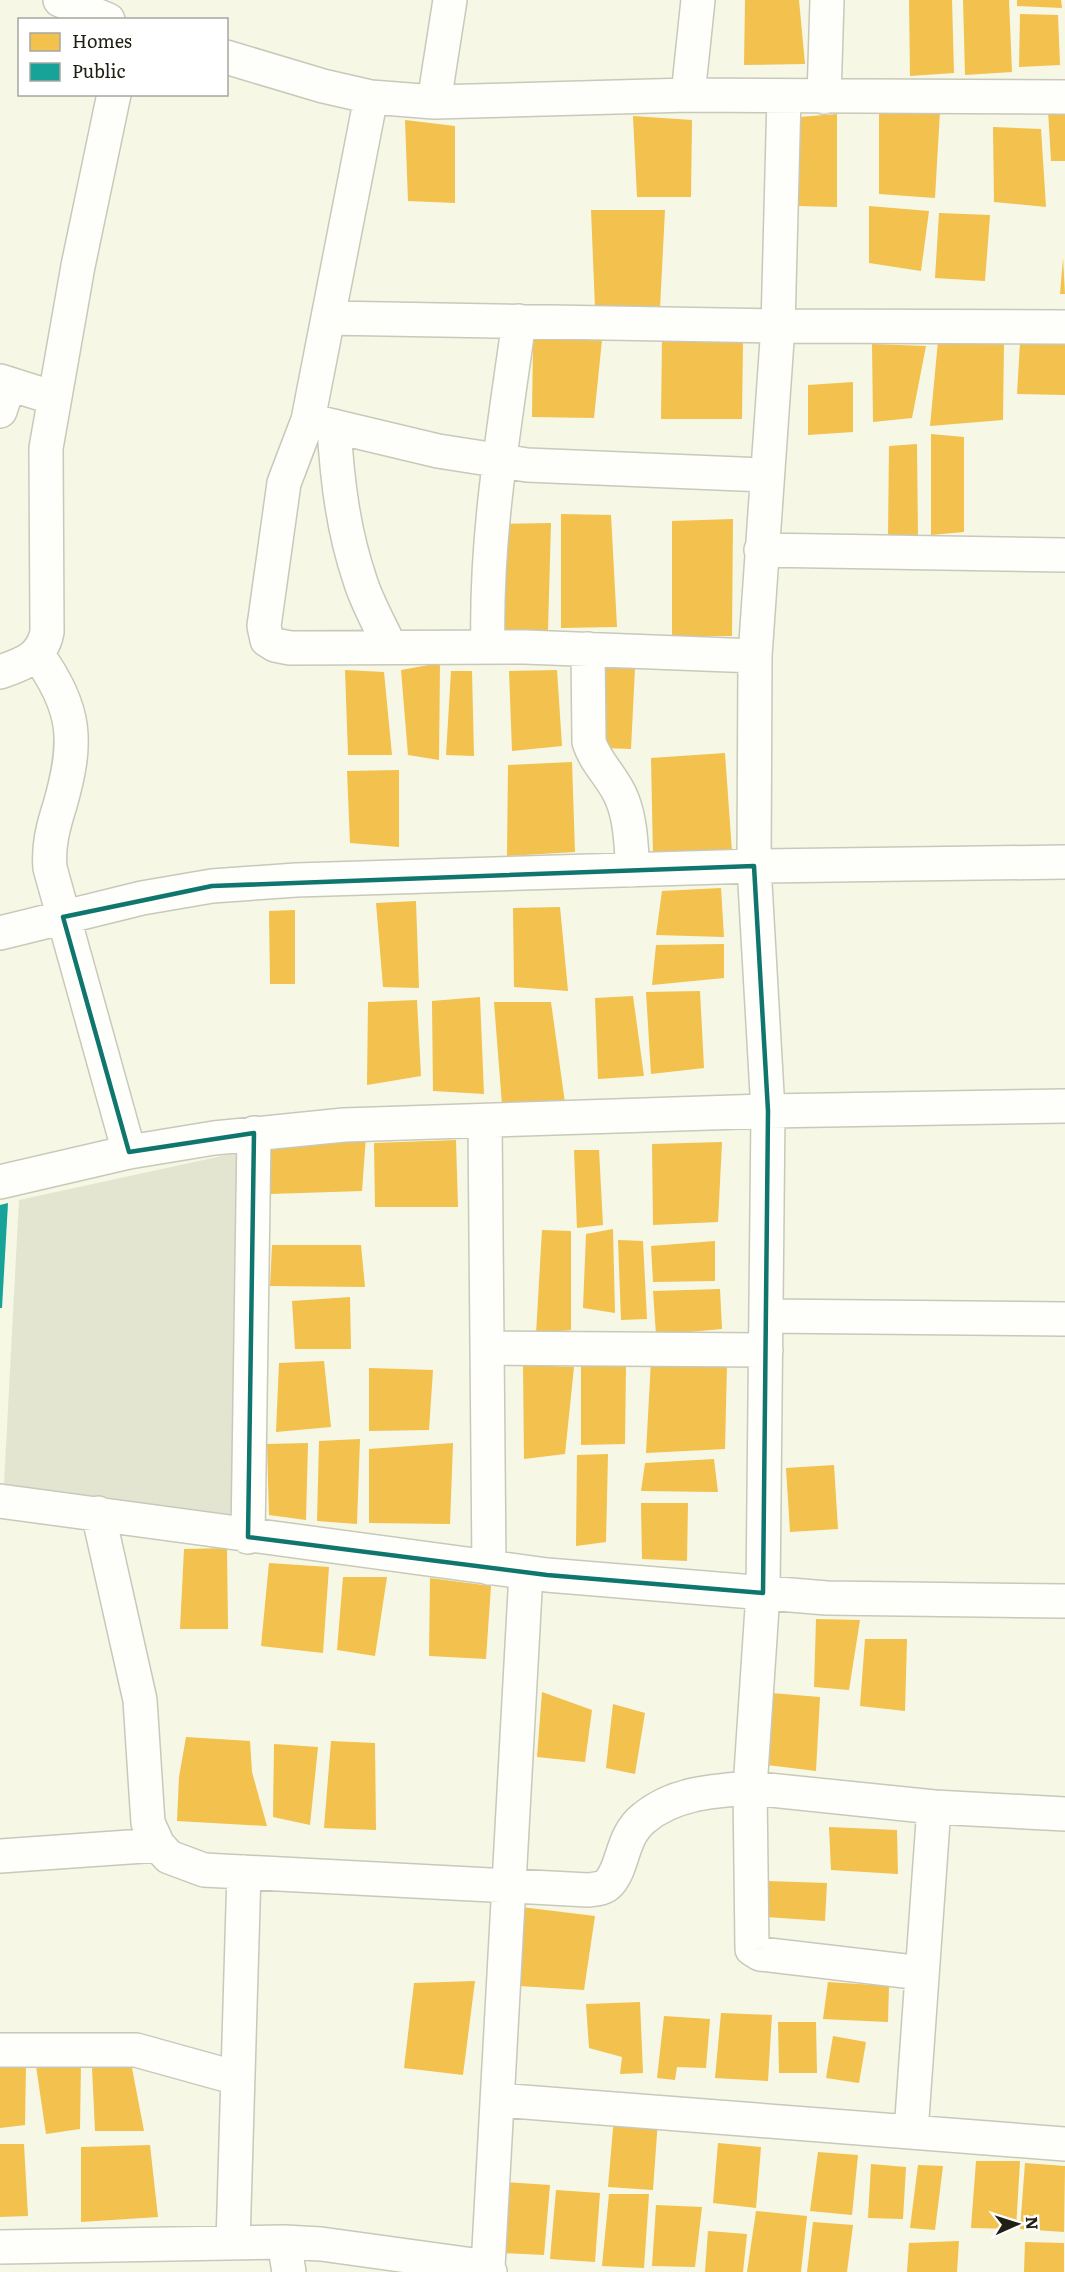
<svg xmlns="http://www.w3.org/2000/svg" width="1065" height="2272" viewBox="0 0 1065 2272" font-family="Literata,serif">
  <style>
    .green { fill: #e4e5d0 }
    .homes { fill: #f2c14e }
    .public { fill: #17a398 }
    .lines { fill: none; stroke-linecap: round; stroke-linejoin: round }
    .minor-casing { stroke: #c8c9ba; stroke-width: 36 }
    .minor { stroke: #fefefb; stroke-width: 33 }
    .marked { fill: none; stroke: #0f766e; stroke-width: 4.5; stroke-linejoin: round }
  </style>
  <rect width="100%" height="100%" fill="#f6f7e5"/>
  <path class="green" d="M240,1152L239,1519L4,1484L19,1200Z"/>
  <path class="homes" d="M745,0H799L805,64L744,65Z
    M909,0H952L954,73L910,76Z
    M963,0H1009L1012,72L965,75Z
    M1017,0H1061L1062,8L1017,6Z
    M1020,14L1058,15L1060,65L1019,67Z
    M879,110L940,111L935,198L879,194Z
    M1048,110L1065,111V161H1051Z
    M837,114V207L797,206L799,117Z
    M633,116L692,120L691,197H637Z
    M405,120L455,126V203L408,201Z
    M993,127L1041,129L1046,207L994,202Z
    M869,206L929,211L921,271L869,263Z
    M591,210H665L660,308H595Z
    M939,213L990,215L985,281L935,278Z
    M1063,258L1065,294H1060Z
    M533,340H602L594,418L532,417Z
    M662,340H743L742,419H661Z
    M938,341H1004L1003,420L930,426Z
    M1020,343L1065,344V395L1017,394Z
    M872,344L926,346L912,418L873,422Z
    M853,382V432L808,435V385Z
    M931,434L964,437V532L931,535Z
    M917,444L918,538L888,537L889,446Z
    M561,514L611,515L617,627L561,628Z
    M733,519L732,636H672V521Z
    M551,523L548,630L497,632L501,524Z
    M440,663L439,760L408,755L401,670Z
    M635,668L631,749L602,748L601,669Z
    M345,670L384,672L392,755H348Z
    M557,670L562,746L512,751L509,671Z
    M451,671H472L474,756L446,755Z
    M725,753L732,852L653,854L651,758Z
    M572,762L575,852L507,856L508,765Z
    M399,770V847L350,843L347,771Z
    M721,888L724,937L656,935L662,891Z
    M416,901L419,988L383,987L376,903Z
    M560,907L568,991L514,987L513,908Z
    M295,910V984H270L269,911Z
    M724,944V978L652,985L656,945Z
    M700,991L704,1068L651,1074L646,992Z
    M633,996L644,1076L598,1079L595,998Z
    M480,997L484,1094L433,1091L432,1001Z
    M417,1000L421,1076L367,1085L368,1002Z
    M494,1002H551L565,1103L502,1105Z
    M366,1136L362,1191L270,1194V1145Z
    M456,1140L458,1207H375L374,1143Z
    M722,1142L718,1222L653,1225L652,1144Z
    M574,1150H599L603,1225L577,1228Z
    M613,1229L615,1313L583,1308L586,1234Z
    M542,1230L571,1231V1330L536,1334Z
    M618,1240L643,1241L647,1319L621,1320Z
    M715,1241V1281L653,1282L651,1246Z
    M272,1245H361L365,1287L270,1286Z
    M720,1289L722,1329L656,1335L653,1291Z
    M350,1297L351,1349H295L292,1301Z
    M651,1360L727,1364L725,1449L646,1453Z
    M324,1361L331,1427L276,1432L279,1363Z
    M581,1363L626,1364L625,1444L581,1445Z
    M523,1365L574,1367L565,1454L524,1459Z
    M369,1368L433,1370L429,1430L369,1431Z
    M360,1439L357,1524L317,1521L319,1441Z
    M308,1443L306,1520L269,1515L267,1444Z
    M453,1443L450,1524L369,1523V1449Z
    M608,1454L606,1542L576,1546L577,1455Z
    M714,1459L718,1492L641,1491L645,1463Z
    M834,1465L838,1529L790,1532L786,1468Z
    M641,1503H688L687,1561L642,1559Z
    M227,1548L228,1629H180L184,1549Z
    M269,1563L329,1567L323,1653L261,1646Z
    M343,1577H387L375,1656L337,1650Z
    M430,1578L491,1586L486,1659L429,1656Z
    M816,1619L860,1620L849,1690L814,1687Z
    M865,1639H907L905,1711L860,1706Z
    M542,1692L592,1710L585,1762L537,1757Z
    M771,1693L820,1697L816,1771L767,1765Z
    M613,1704L645,1713L635,1774L606,1768Z
    M186,1737L250,1741L252,1772L267,1826L177,1821L179,1777Z
    M331,1741L375,1743L376,1830L324,1828Z
    M274,1744L318,1747L310,1825L273,1817Z
    M829,1827L897,1830L898,1874L831,1870Z
    M767,1881L827,1883L825,1921L766,1917Z
    M521,1907L595,1916L584,1990L519,1986Z
    M475,1981L463,2075L404,2068L414,1983Z
    M828,1982L889,1986L888,2022L823,2019Z
    M640,2002L643,2073L620,2074L622,2057L589,2048L586,2004Z
    M721,2013L772,2015L768,2081L715,2078Z
    M664,2016L710,2019L706,2068L677,2067L675,2080L657,2078Z
    M778,2022H816L817,2073H779Z
    M833,2036L866,2042L859,2083L826,2078Z
    M81,2061L80,2129L46,2134L36,2066Z
    M26,2065L25,2125L0,2128V2068Z
    M92,2068H132L144,2131H95Z
    M614,2117L658,2120L653,2190L608,2187Z
    M718,2143L761,2147L756,2208L713,2203Z
    M0,2144H24L28,2216L0,2217Z
    M150,2145L158,2217L81,2222V2147Z
    M818,2152L858,2155L852,2215L810,2211Z
    M976,2161H1020L1016,2229L971,2228Z
    M1025,2163L1065,2166L1064,2232L1020,2229Z
    M871,2164L906,2167L903,2219L868,2218Z
    M918,2165L943,2166L935,2230L910,2228Z
    M505,2182L550,2185L544,2255L500,2253Z
    M556,2190L600,2193L595,2262L550,2259Z
    M609,2194H649L644,2268L602,2266Z
    M656,2205L702,2207L695,2267L652,2266Z
    M756,2211L807,2216L801,2272H747Z
    M813,2222L853,2225L847,2272H807Z
    M708,2231L747,2234L743,2272H705Z
    M959,2241L957,2272H907L909,2243Z
    M1025,2242L1064,2243V2272H1024Z"/>
  <path class="public" d="M8,1203L2,1308H0V1205Z"/>
  <g class="lines">
    <g class="minor-casing">
      <path id="minor" d="M60,0L108,20
        M226,57L323,86L371,97L434,102L688,95L1065,97
        M688,95L698,0
        M371,97L308,420L284,483L264,626L267,640L275,645L290,648L525,647L755,656
        M784,97L778,326L755,656L754,866L768,1111L763,1593L750,1788L934,1807L1065,1814
        M824,97L827,0
        M434,102L450,0
        M329,318L778,326L1065,327
        M0,381L54,398
        M0,411L9,384
        M308,420L438,451L527,465L766,475
        M334,426C337,479 343,530 360,580C367,603 380,625 390,647
        M761,550L1065,555
        M488,647C485,537 504,430 519,321
        M588,649L589,742C596,764 614,778 622,799C631,821 631,847 633,870
        M37,654C77,709 78,742 60,805C53,827 48,846 50,868L129,1152
        M0,672C23,664 42,658 47,632L46,448L78,266L114,94
        M0,933L142,898L212,886L296,880L754,866L1065,862
        M485,1121L489,1568
        M0,1182L129,1152L214,1138L344,1125L768,1111L1065,1106
        M766,1316L1065,1319
        M487,1348L766,1350
        M0,1501L547,1575L827,1598L1065,1601
        M98,1513L140,1700L148,1823L158,1845L169,1857L204,1870L588,1890C595,1889 604,1889 609,1883C624,1867 621,1836 644,1818C674,1793 713,1791 750,1788L752,1949L760,1954L922,1973
        M248,1537L254,1133
        M0,1856L158,1845
        M0,2050H136L237,2078
        M498,2100L1065,2144
        M911,2132L934,1807
        M284,2242L289,2272
        M233,2243L244,1872
        M0,2247L284,2242L321,2244L488,2267
        M490,2272L488,2267L526,1573"/>
    </g>
    <use href="#minor" class="minor"/>
  </g>
  <path class="marked" d="M754,866L768,1111L763,1593L547,1575L248,1537L254,1133L129,1152L63,917L212,886Z"/>
  <rect x="18" y="18" width="210" height="78" fill="#ffffff" stroke="#a6a6a1" stroke-width="1.5"/>
  <rect x="30" y="33" width="30" height="18" fill="#f2c14e" stroke="#a6a6a1" stroke-width="1.5"/>
  <text x="72" y="48" font-size="18" fill="#202014">Homes</text>
  <rect x="30" y="63" width="30" height="18" fill="#17a398" stroke="#a6a6a1" stroke-width="1.5"/>
  <text x="72" y="78" font-size="18" fill="#202014">Public</text>
  <g transform="translate(1017 2224) rotate(87)" stroke="#ffffff" stroke-width="4.5" paint-order="stroke">
  <path d="M0-4.5L10 22L0 15L-10 22Z" fill="#202014"/>
  <text y="-9" font-size="16" font-weight="bold" text-anchor="middle" fill="#202014">N</text>
  </g>
</svg>
